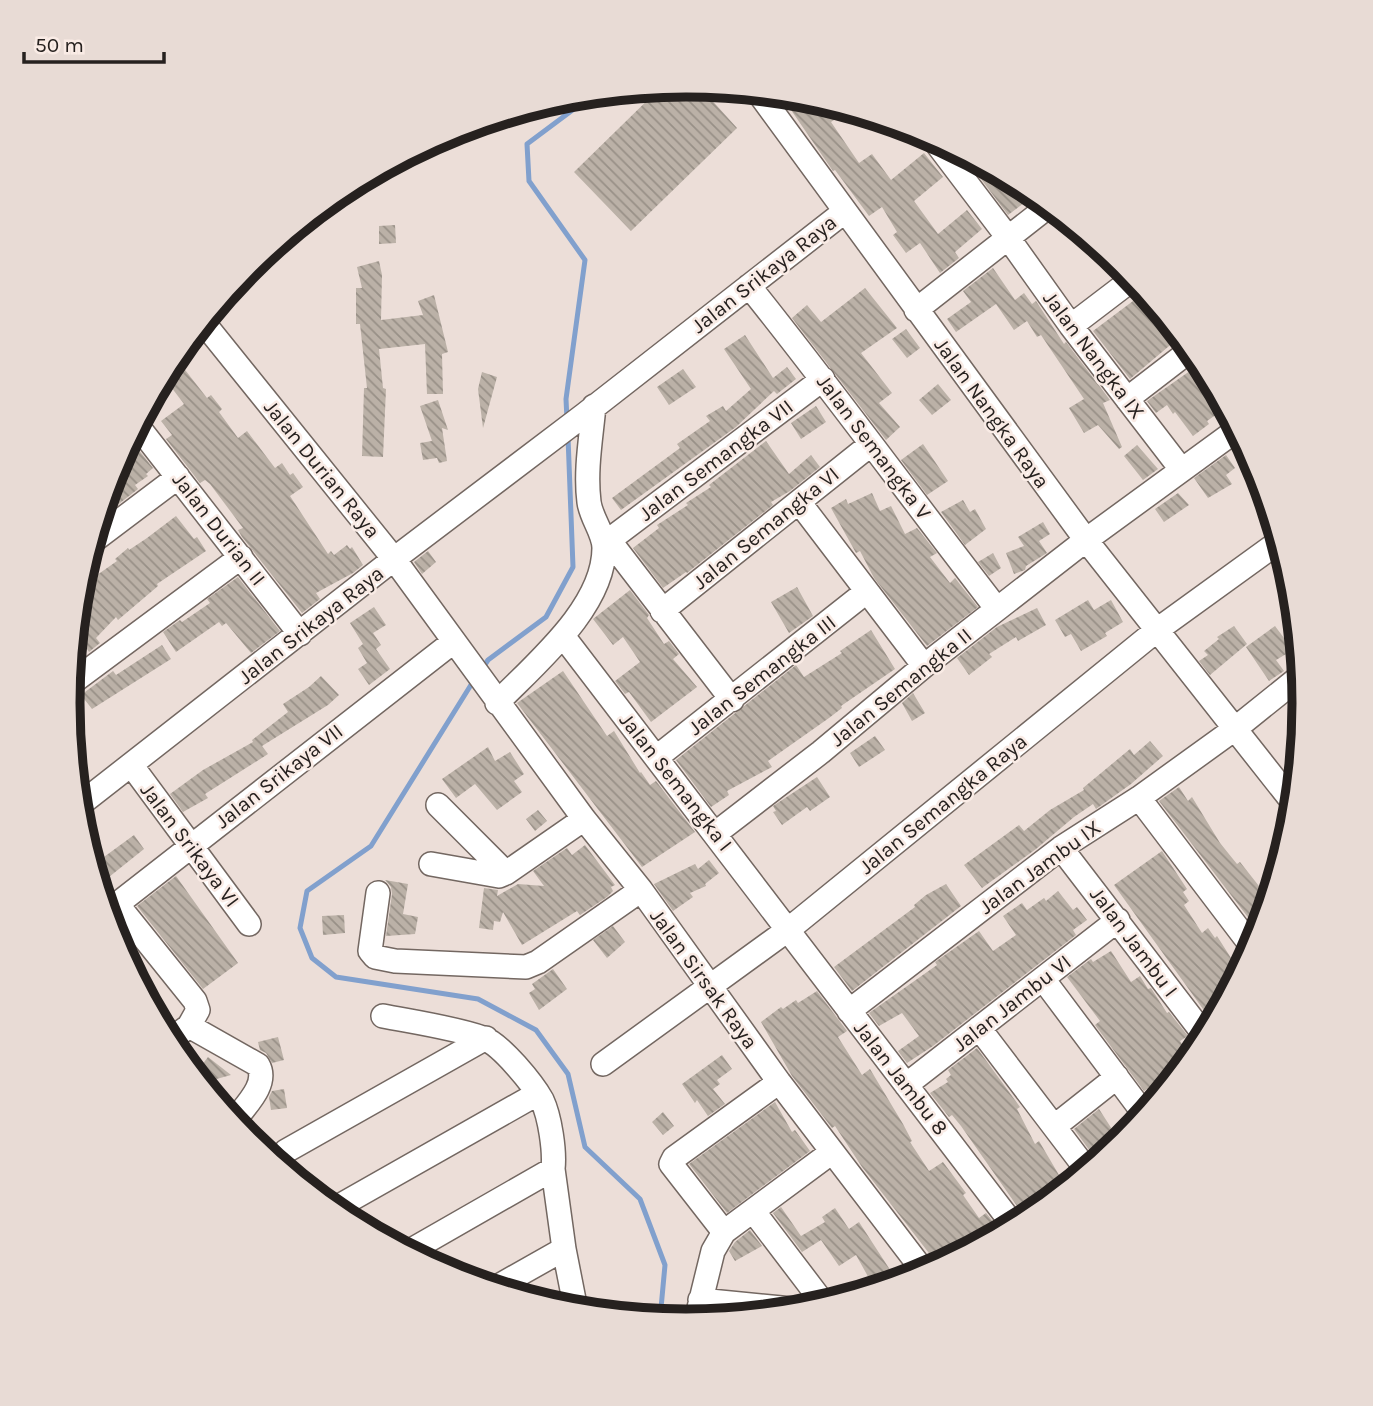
<svg xmlns="http://www.w3.org/2000/svg" width="1373" height="1406" viewBox="0 0 1373 1406" font-family="Karla,sans-serif">
  <style>
    .lines { fill: none; stroke-linecap: round; stroke-linejoin: round }
    .stream { stroke: #81a0cd; stroke-width: 5 }
    .building { fill: url(#building-back-hatch) }
    .minor-casing { stroke: #736761; stroke-width: 26 }
    .minor { stroke: #fff; stroke-width: 23 }
    .labels { text-anchor: middle; dominant-baseline: central; stroke-width: 5; stroke-linejoin: round; paint-order: stroke }
    .street-label { font-size: 21px; fill: #26211f; stroke: #f9ebe5 }
    .rim { fill: none; stroke: #26211f; stroke-width: 9 }
  </style>
  <defs>
    <pattern id="building-back-hatch" width="6" height="6" patternUnits="userSpaceOnUse" patternTransform="scale(1.75)"><rect width="6" height="6" fill="#bbb1a7"/><path d="M-1 5l2 2M0 0l6 6M5-1l2 2" fill="none" stroke="#989087"/></pattern>
  </defs>
  <rect width="100%" height="100%" fill="#ecded8"/>
  <g class="lines">
    <path class="stream" d="M567,420L566,399L585,260L529,181L527,144L594,94
      M482,669L488,660L546,617L573,567L568,437
      M474,680L371,846L307,891L300,928L312,958L336,977L478,999L536,1030L568,1074L585,1147L640,1199L665,1265L660,1319"/>
  </g>
  <path class="building" d="M687,85L699,86L737,128L631,231L574,172L661,87Z
    M780,94L808,97L850,109L831,122L859,163L872,154L891,180L924,153L943,177L914,201L938,234L967,210L982,229L955,252L959,258L940,273L920,243L906,253L893,235L897,232L882,207L869,216L835,170L833,171L826,161Z
    M984,164L1030,189L1036,194L1008,215L975,171Z
    M395,225L396,243L379,244V226Z
    M379,261L382,275L381,320L423,315L418,301L434,295L448,352L442,354L443,394H427L425,344L379,349L383,388L386,389L383,457L362,456L364,388H367L360,324H356V288H362L357,267Z
    M993,268L1015,300L1024,293L1032,304L1036,301L1064,344L1066,342L1110,400L1103,403L1122,447L1119,449L1098,425L1084,433L1069,408L1084,399L1041,335L1037,337L1027,321L1014,330L996,304L956,332L947,319L971,302L963,291Z
    M865,288L897,328L861,353L892,393L879,403L900,427L886,440L792,318L807,305L821,322Z
    M1145,292L1181,336L1130,379L1093,331Z
    M906,329L920,348L907,358L892,339Z
    M745,335L773,378L787,367L796,379L777,394L774,391L736,427L621,510L612,498L680,448L677,444L710,421L706,416L723,406L726,411L751,389L724,349Z
    M182,366L207,398L211,395L222,409L219,412L238,438L247,431L275,468L282,463L290,475L293,473L303,487L290,496L328,554L331,551L334,555L347,545L350,549L352,547L363,565L353,573L316,593L320,599L302,613L242,537L238,530L243,528L210,484L205,480L200,483L166,439L172,435L161,421L184,404L165,379Z
    M1197,366L1211,386L1206,389L1220,412L1207,421L1209,424L1193,436L1175,412L1173,414L1167,405L1156,413L1147,401Z
    M683,369L696,387L669,405L657,387Z
    M482,372L497,377L483,428L478,389Z
    M938,384L951,400L932,415L919,400Z
    M438,400L448,430L442,428L447,461L439,463L437,458L423,460L420,443L432,441L420,406Z
    M816,406L826,422L801,439L791,423Z
    M130,439L153,468L146,474L148,476L135,485L138,489L111,510L105,499L115,466Z
    M766,441L789,474L811,455L820,467L790,491L771,502L773,505L687,573L686,572L663,588L633,548L659,528L657,525L688,505L686,503L711,487L709,485Z
    M923,444L948,481L927,495L901,460Z
    M1137,445L1158,469L1143,480L1124,456Z
    M1226,455L1235,468L1226,475L1232,484L1208,498L1194,478Z
    M872,493L880,511L891,506L905,534L917,528L937,553L930,557L950,583L955,578L978,607L927,646L874,578L860,551L856,553L831,508L846,499L848,504Z
    M1178,493L1189,505L1164,522L1155,509Z
    M963,500L970,512L975,509L986,529L965,545L941,512Z
    M176,516L194,539L197,537L206,551L157,584L158,586L118,620L116,617L96,638L100,643L89,652L87,649L73,660L80,587L117,561L115,559L128,548L129,550L147,538Z
    M1043,522L1050,534L1039,541L1047,553L1026,566L1025,570L1014,574L1006,553L1024,546L1018,537Z
    M428,551L436,562L422,574L414,562Z
    M993,553L1001,568L989,576L978,562Z
    M238,577L280,631L251,653L226,623L222,626L219,622L176,652L163,632L180,620L182,622L210,603L207,599Z
    M797,587L813,616L789,633L771,602Z
    M630,590L649,615L647,618L664,644L669,641L679,654L673,659L697,687L651,722L629,692L625,694L615,681L640,662L623,637L613,645L593,619Z
    M1088,600L1094,610L1111,600L1123,622L1105,633L1107,636L1081,651L1071,634L1065,637L1055,620Z
    M374,607L386,625L373,633L381,645L376,649L390,669L369,685L358,669L367,663L358,648L363,644L350,623Z
    M1037,608L1046,625L1018,641L1016,637L989,654L992,657L969,675L957,658L997,627Z
    M1234,626L1247,644L1210,675L1199,661L1208,655L1204,651L1219,639L1217,637Z
    M1275,626L1284,638L1286,637L1293,650L1276,660L1284,671L1269,681L1246,647Z
    M871,630L895,669L841,706L842,708L829,718L768,761L772,767L727,791L729,795L711,807L676,760L796,665L804,677L842,653L840,651Z
    M162,645L171,659L92,709L81,695L113,671L116,675Z
    M563,671L607,736L614,731L640,773L641,772L650,785L656,781L695,832L642,867L517,703Z
    M321,676L339,695L328,705L262,746L268,754L205,794L208,798L183,812L170,794L203,770L253,742L252,740L288,712L283,704L309,687Z
    M913,693L925,713L912,721L902,703Z
    M875,736L885,750L859,767L850,753Z
    M1150,741L1163,756L1131,784L1096,809L1093,804L1074,817L1036,849L982,888L964,865L1019,825L1024,831L1050,810L1084,790L1083,788L1130,749L1134,755Z
    M488,747L495,761L510,752L524,774L514,781L522,792L497,810L475,784L456,798L442,779Z
    M817,777L830,797L810,811L807,807L782,825L773,812L776,811L773,806Z
    M1179,787L1188,801L1192,797L1220,843L1237,864L1240,862L1270,900L1260,933L1159,801Z
    M538,810L547,821L535,831L526,819Z
    M134,835L144,849L99,885L93,865Z
    M585,845L615,885L611,887L613,891L607,897L580,915L577,911L522,945L503,912L500,922L494,921L493,930L479,928L484,888L498,890L497,896L518,884L544,886L533,871L567,848L572,855Z
    M1162,851L1187,889L1183,892L1189,901L1184,905L1202,933L1208,928L1215,938L1217,936L1231,958L1239,953L1247,960L1213,1023L1114,885Z
    M709,860L719,873L705,884L706,886L690,893L693,897L673,911L654,884L695,864L698,869Z
    M176,876L238,963L203,989L137,906Z
    M385,880L408,884L403,914L418,917L415,934L386,936L392,894L391,887Z
    M946,884L961,906L852,991L834,967L915,907L914,905L926,895Z
    M1058,891L1073,910L1077,907L1087,920L1073,930L1076,935L933,1046L907,1063L898,1051L919,1036L902,1013L879,1026L869,1013L937,965L935,962L979,931L993,951L1016,935L1003,916L1022,903L1027,910L1044,898L1046,901Z
    M344,915L345,933L323,935L322,916Z
    M613,926L625,942L607,958L593,940Z
    M1111,951L1131,982L1140,976L1148,989L1151,988L1167,1013L1169,1012L1188,1036L1180,1041L1191,1058L1155,1102L1147,1089L1144,1091L1095,1025L1100,1021L1067,977L1091,959L1093,962Z
    M553,969L567,989L539,1010L529,993L535,989L532,984Z
    M817,991L847,1031L838,1037L862,1075L870,1069L903,1124L912,1141L910,1142L929,1171L943,1162L966,1193L963,1195L979,1218L986,1213L996,1225L989,1230L993,1237L939,1266L862,1167L835,1126L832,1128L792,1076L761,1022L781,1007L783,1009L796,1000L798,1003Z
    M278,1037L284,1060L272,1063L266,1053L260,1050L258,1042Z
    M977,1048L1020,1107L1017,1109L1035,1144L1039,1141L1066,1187L1026,1219L961,1126L952,1115L949,1117L930,1093L948,1082L946,1079L951,1075L948,1070Z
    M722,1055L732,1069L717,1080L720,1084L713,1089L725,1104L708,1116L697,1100L695,1103L682,1084Z
    M208,1057L231,1075L202,1083L195,1074Z
    M284,1089L287,1108L271,1110L269,1097L272,1091Z
    M775,1102L792,1132L795,1130L810,1151L727,1213L689,1164Z
    M1099,1109L1119,1140L1095,1158L1074,1129Z
    M663,1112L674,1126L663,1135L652,1122Z
    M781,1207L801,1236L825,1222L822,1217L835,1208L849,1229L859,1222L898,1282L875,1289L856,1255L839,1266L821,1240L802,1252L773,1213Z
    M750,1230L762,1246L735,1261L729,1251L735,1242Z"/>
  <g class="lines">
    <g class="minor-casing">
      <path id="minor" d="M758,92L1086,540L1295,805
        M931,136L1009,239L1071,326L1181,469
        M749,286C834,392 914,502 997,609
        M916,310L1050,205
        M203,322L394,559L584,819L641,890L779,1082L925,1273
        M1071,326L1134,278
        M1127,399L1192,349
        M137,425L300,634
        M799,502L924,666
        M609,540L732,700
        M93,541L178,477
        M604,544L823,379
        M662,611L870,445
        M563,636L1014,1226
        M70,684L241,557
        M497,703C536,663 604,607 604,548C604,533 591,518 589,502C585,471 591,438 594,406
        M657,757L866,592
        M132,766L249,924
        M1139,798L1253,948
        M438,805L506,873L584,819
        M78,806L394,559L584,415L844,212
        M716,833L821,752L924,666L1086,540L1238,429
        M1061,848L1206,1037
        M431,864L499,876L506,873
        M378,893L370,951L375,957L395,961L526,967L538,962L641,890
        M117,904L195,1001L198,1010L189,1026L169,1041
        M107,912L453,642
        M1043,979L1145,1115
        M849,1011L1061,848L1139,798L1236,728L1302,675
        M383,1016C414,1022 455,1028 483,1038C501,1044 533,1084 542,1100C550,1117 555,1151 553,1169L564,1249L576,1310
        M189,1026L258,1065C269,1084 245,1106 234,1121
        M979,1028L1087,1170
        M603,1064L789,929L1157,630L1280,541
        M906,1085L1118,920
        M1055,1126L1117,1077
        M286,1151L486,1038
        M334,1209L537,1094
        M754,1212L824,1304
        M724,1232L671,1164L674,1158L779,1082
        M408,1252L553,1169
        M495,1288L564,1249
        M700,1300L802,1310
        M696,1320L713,1251L724,1232L832,1152"/>
    </g>
    <use href="#minor" class="minor"/>
  </g>
  <g class="labels">
    <g class="street-label">
      <text transform="translate(764 274) rotate(-38)">Jalan Srikaya Raya</text>
      <text transform="translate(1094 355) rotate(53)">Jalan Nangka IX</text>
      <text transform="translate(992 413) rotate(54)">Jalan Nangka Raya</text>
      <text transform="translate(874 447) rotate(53)">Jalan Semangka V</text>
      <text transform="translate(716 460) rotate(-37)">Jalan Semangka VII</text>
      <text transform="translate(322 469) rotate(51)">Jalan Durian Raya</text>
      <text transform="translate(766 528) rotate(-39)">Jalan Semangka VI</text>
      <text transform="translate(219 529) rotate(52)">Jalan Durian II</text>
      <text transform="translate(311 625) rotate(-38)">Jalan Srikaya Raya</text>
      <text transform="translate(762 675) rotate(-38)">Jalan Semangka III</text>
      <text transform="translate(901 687) rotate(-39)">Jalan Semangka II</text>
      <text transform="translate(279 776) rotate(-38)">Jalan Srikaya VII</text>
      <text transform="translate(676 782) rotate(52)">Jalan Semangka I</text>
      <text transform="translate(943 804) rotate(-39)">Jalan Semangka Raya</text>
      <text transform="translate(190 845) rotate(53)">Jalan Srikaya VI</text>
      <text transform="translate(1040 867) rotate(-36)">Jalan Jambu IX</text>
      <text transform="translate(1134 942) rotate(53)">Jalan Jambu I</text>
      <text transform="translate(704 979) rotate(54)">Jalan Sirsak Raya</text>
      <text transform="translate(1012 1003) rotate(-38)">Jalan Jambu VI</text>
      <text transform="translate(901 1078) rotate(52)">Jalan Jambu 8</text>
    </g>
  </g>
  <path d="M0 0H1373V1406H0ZM80 703a606 606 0 1 1 1212 0a606 606 0 1 1-1212 0Z" fill="#e8dbd5" fill-rule="evenodd"/>
  <path class="rim" d="M80 703a606 606 0 1 1 1212 0a606 606 0 1 1-1212 0Z"/>
  <path d="M24 52v10h140v-10" fill="none" stroke="#26211f" stroke-width="3.5"/>
  <text x="35" y="52" font-size="21" fill="#26211f" stroke="#f9ebe5" stroke-width="5" paint-order="stroke">50 m</text>
</svg>
